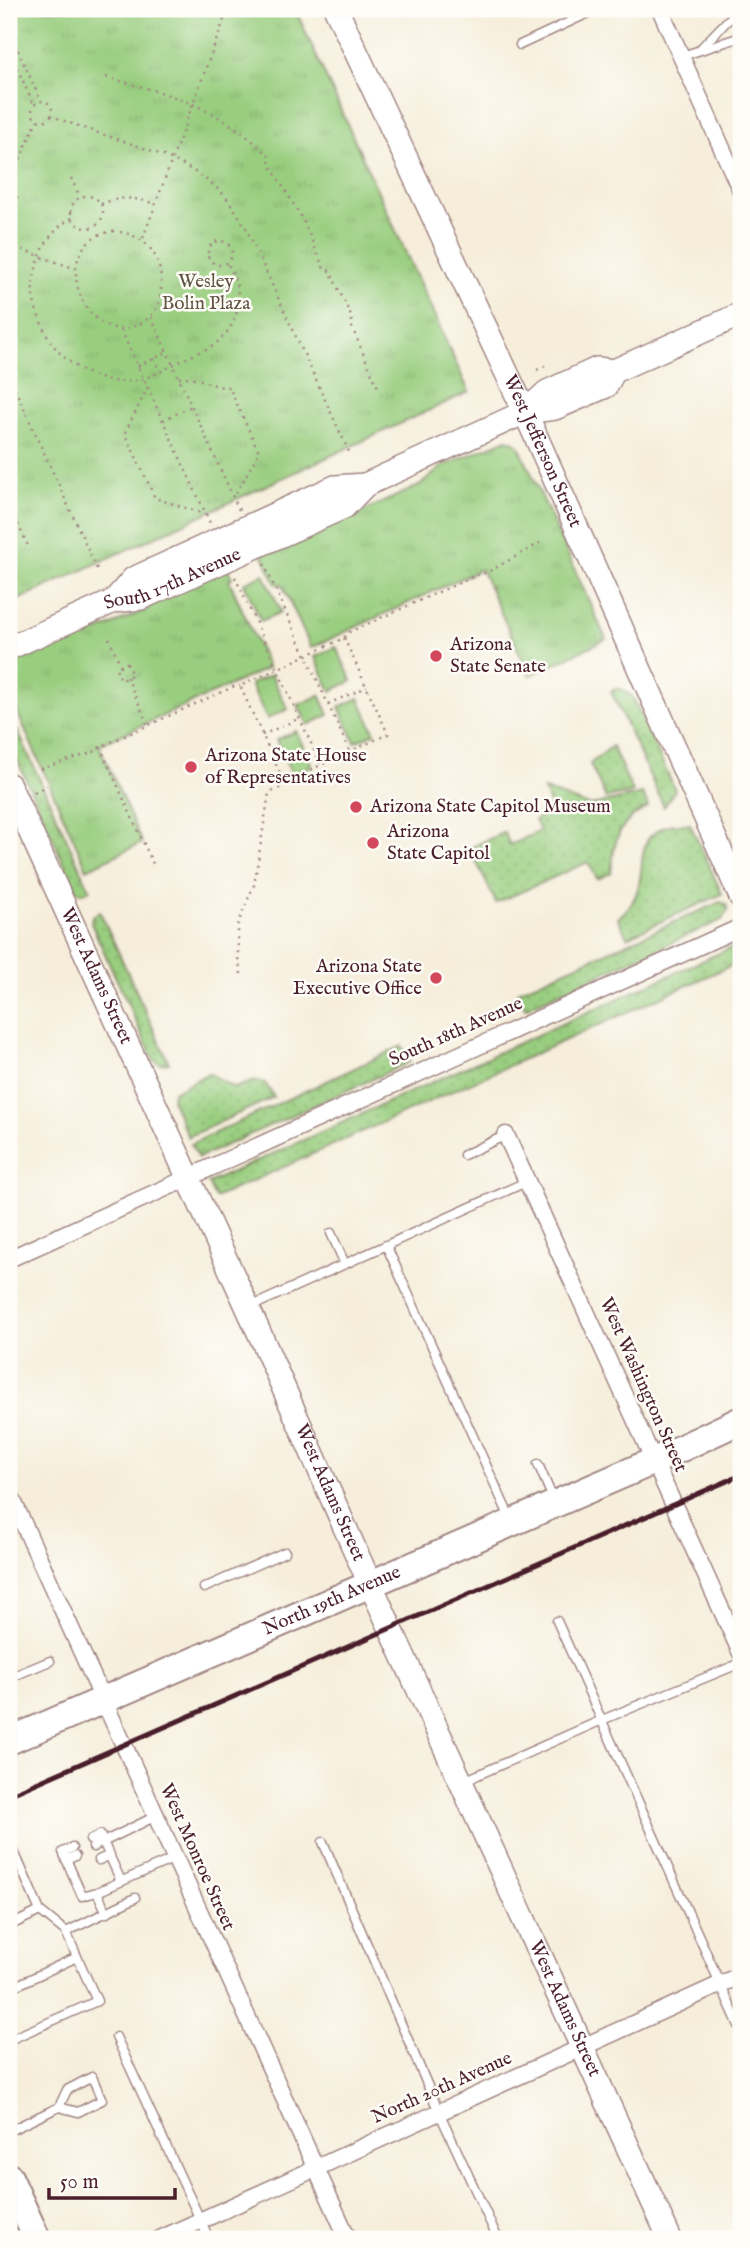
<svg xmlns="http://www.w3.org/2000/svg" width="750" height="2248" viewBox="0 0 750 2248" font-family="'IM FELL English',serif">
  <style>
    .grass { fill: url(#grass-dots); stroke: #727655; stroke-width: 2 }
    .park { fill: url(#park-tufts); stroke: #727655; stroke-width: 2 }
    .garden { fill: #99ce7f; stroke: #727655; stroke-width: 2 }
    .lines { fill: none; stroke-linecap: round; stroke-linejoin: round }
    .lane-casing { stroke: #a08683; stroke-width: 11 }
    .street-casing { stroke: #a08683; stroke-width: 19 }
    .secondary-casing { stroke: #a08683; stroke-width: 26 }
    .primary-casing { stroke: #a08683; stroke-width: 30 }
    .path { stroke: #a08683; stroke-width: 2.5; stroke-dasharray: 2 5; stroke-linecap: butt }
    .lane { stroke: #fff; stroke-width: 8 }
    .street { stroke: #fff; stroke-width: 16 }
    .secondary { stroke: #fff; stroke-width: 23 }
    .primary { stroke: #fff; stroke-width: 26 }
    .rail { stroke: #4a1f2b; stroke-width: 5 }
    .poi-dot { fill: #d1495b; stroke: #fdfcf7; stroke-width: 2.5 }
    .labels { text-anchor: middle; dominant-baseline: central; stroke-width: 5; stroke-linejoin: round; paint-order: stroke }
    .park-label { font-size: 19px; fill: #625444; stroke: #fdfcf7 }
    .street-label { font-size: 19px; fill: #4a1f2b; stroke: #fdfcf7 }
    .poi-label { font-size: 19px; fill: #4a1f2b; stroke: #fdfcf7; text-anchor: start }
  </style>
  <defs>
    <pattern id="grass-dots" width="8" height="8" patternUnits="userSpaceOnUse" patternTransform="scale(1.75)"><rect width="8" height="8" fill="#99ce7f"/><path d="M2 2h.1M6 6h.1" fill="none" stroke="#85b06e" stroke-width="1.8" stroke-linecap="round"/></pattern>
    <pattern id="park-tufts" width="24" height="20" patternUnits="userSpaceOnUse" patternTransform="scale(1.75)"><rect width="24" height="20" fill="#99ce7f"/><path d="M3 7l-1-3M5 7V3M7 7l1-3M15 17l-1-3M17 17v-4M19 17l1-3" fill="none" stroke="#85b06e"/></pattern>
  </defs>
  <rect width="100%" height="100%" fill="#fdfcf7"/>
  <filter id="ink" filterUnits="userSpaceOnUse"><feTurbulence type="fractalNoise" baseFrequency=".0143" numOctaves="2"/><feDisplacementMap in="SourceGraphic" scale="14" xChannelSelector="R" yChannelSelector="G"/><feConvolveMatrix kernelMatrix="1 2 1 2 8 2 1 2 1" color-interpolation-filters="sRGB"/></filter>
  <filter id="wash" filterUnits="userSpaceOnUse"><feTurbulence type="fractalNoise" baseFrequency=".00686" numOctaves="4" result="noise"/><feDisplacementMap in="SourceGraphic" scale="28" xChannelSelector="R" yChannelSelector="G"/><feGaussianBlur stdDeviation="1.57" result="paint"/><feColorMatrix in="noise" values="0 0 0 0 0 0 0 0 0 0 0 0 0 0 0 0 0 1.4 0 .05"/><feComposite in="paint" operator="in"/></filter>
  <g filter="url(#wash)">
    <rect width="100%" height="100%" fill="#f6eedb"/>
    <path class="grass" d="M616,689H621L632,696L675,790L664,807L611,691Z
      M9,712L90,890C85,893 81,895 76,890L9,742Z
      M612,746L633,792L606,798L590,764Z
      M544,790L590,806L643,794L648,807C616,824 615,839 611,873L597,879L588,862L496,903L470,848L504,832L510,845L540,831L535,820L543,816L550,805Z
      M672,824H690L722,894L627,937L618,918C625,912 631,906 635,897C649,866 630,836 672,824Z
      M720,902L726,904L728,910L722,920L525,1008L518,991Z
      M100,912L169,1063L160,1064L153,1059L91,923L92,916Z
      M737,945H741V961L215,1198L208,1183Z
      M402,1046L410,1062L198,1158L191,1144Z
      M209,1073L234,1088L255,1081L265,1083L274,1097L188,1137L172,1101L173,1092Z"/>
    <path class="park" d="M9,9H295L469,392L9,604Z
      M507,439L518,444L606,639L530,676L481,569L311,648L282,584H276L260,549H279L419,486L443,466Z
      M226,565L232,578L229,580L268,668L99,745L142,843L87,869L9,694V664L50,645L94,633L144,611L173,589Z"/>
    <path class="garden" d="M264,574L281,612L261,621L244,583Z
      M336,647L352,681L331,691L315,657Z
      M271,675L288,709L267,719L250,684Z
      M320,695L329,715L308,725L298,705Z
      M359,698L375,733L355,742L339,707Z
      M296,731L312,766L292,774L276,740Z"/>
  </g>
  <g filter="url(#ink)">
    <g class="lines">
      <g class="lane-casing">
        <path id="lane" d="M520,45L597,9
          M701,48L728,20L741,12
          M682,56L741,37
          M464,1155L506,1135
          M331,1233L345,1264
          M386,1245L511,1520
          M250,1307L528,1181
          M538,1464L554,1501
          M204,1588L285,1552
          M557,1621L741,2030
          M9,1678L50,1661
          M464,1781L602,1720L741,1663
          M9,1840L40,1911L9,1926
          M90,1840L100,1835L121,1881
          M323,1842L439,2112L498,2239
          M93,1847L156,1816
          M72,1848L63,1852L82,1896L97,1892L175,1858
          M66,1860L75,1856
          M99,1860L110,1855
          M97,1892L107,1913
          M66,1932L135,1898
          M9,1989L77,1957
          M116,2037L209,2239
          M9,2040L97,2001L66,1932L40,1911
          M9,2131L59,2107L67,2090L92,2077L102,2100L78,2112L59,2107"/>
      </g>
      <g class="street-casing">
        <path id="street" d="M660,9L741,191
          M506,1135L741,1653
          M9,1259L741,927
          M9,1492L348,2239
          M160,2239L741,1975"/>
      </g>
      <g class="secondary-casing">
        <g id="secondary">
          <path id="s1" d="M336,9L525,412L741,897"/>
          <path d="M525,412L555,408L606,386L614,371"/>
          <path d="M114,601L133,579L335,487L365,485L525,412L547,392L597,369L614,371L741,314"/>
          <path id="s2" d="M9,648L114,601L141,598L344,507L365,485"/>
          <path id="s3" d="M9,785L262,1339L358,1557L670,2239"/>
        </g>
      </g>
      <g class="primary-casing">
        <g id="primary">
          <path id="s4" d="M9,1741L654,1461L741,1420"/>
          <path d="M9,2177L37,2239"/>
        </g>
      </g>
      <path class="path" d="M9,10V9
        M9,31L41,101
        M9,49L33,104
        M106,77C173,95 218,106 270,157L269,163L303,220L324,269L330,271L352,318L351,325L379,390
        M32 111a10 10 0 1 1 20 0a10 10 0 1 1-20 0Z
        M51,115C107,141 176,148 222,193C232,203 239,217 246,228L350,454
        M71,178L80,197
        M9,185L37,120
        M71 212a16 16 0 1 1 32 0a16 16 0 1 1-32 0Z
        M101,204C120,196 135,197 155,204
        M9,209C20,203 20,191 9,185
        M72,218C46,233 38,255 33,283C31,299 38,315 44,329C58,364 106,392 145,378C158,374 170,366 183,360C192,355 203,351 212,346C242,326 245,291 227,263
        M113,231C146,234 163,255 161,289C160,305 155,316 140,324C92,349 52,268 93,238C98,234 106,233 113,231Z
        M143,238L228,9
        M208 253a12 12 0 1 1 24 0a12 12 0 1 1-24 0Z
        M9,245L76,269
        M151,317L239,510
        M121,330L210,523
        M154,358L160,371
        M138,366L167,352
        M537,370L547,365
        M9,376L97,569
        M179,378C198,374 211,388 229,387L259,452L234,497
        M148,387L125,433L155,498L207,515
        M163,420L192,406
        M9,505L29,548
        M264,564L350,752
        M235,577L321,765
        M109,638L121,666
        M344,638L388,734L284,782L240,686L344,638L347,633L479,574L486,573L540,543
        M127,663L132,675L121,680L116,668Z
        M127,677L148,725
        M328,704L367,687
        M262,735L300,718
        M100,747L155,868
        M40,769L97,751L100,747L235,686H240
        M34,792L47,786
        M241,974L238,958V923L254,885L269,793L282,787L284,782"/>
      <use href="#lane" class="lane"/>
      <use href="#street" class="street"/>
      <use href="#secondary" class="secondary"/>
      <use href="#primary" class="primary"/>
      <path class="rail" d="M9,1795L741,1475"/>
    </g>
  </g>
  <g class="poi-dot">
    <circle cx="436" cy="656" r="7"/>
    <circle cx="191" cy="767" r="7"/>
    <circle cx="356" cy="807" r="7"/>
    <circle cx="373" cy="843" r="7"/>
    <circle cx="436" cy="978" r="7"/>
  </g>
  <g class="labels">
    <g class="park-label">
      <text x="206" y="282">Wesley<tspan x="206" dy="22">Bolin Plaza</tspan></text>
    </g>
    <g class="street-label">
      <text stroke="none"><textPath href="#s1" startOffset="488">West Jefferson Street</textPath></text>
      <text stroke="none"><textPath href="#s2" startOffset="178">South 17th Avenue</textPath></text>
      <text stroke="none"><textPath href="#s3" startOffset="210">West Adams Street</textPath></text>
      <text transform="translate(456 1032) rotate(-24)">South 18th Avenue</text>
      <text transform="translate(643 1385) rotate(66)">West Washington Street</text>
      <text stroke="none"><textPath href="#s3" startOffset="777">West Adams Street</textPath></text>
      <text stroke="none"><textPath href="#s4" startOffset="352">North 19th Avenue</textPath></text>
      <text transform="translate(197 1857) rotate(66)">West Monroe Street</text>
      <text stroke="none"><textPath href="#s3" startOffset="1344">West Adams Street</textPath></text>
      <text transform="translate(442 2088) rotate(-24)">North 20th Avenue</text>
    </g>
    <g class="poi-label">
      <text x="450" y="645">Arizona<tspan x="450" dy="22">State Senate</tspan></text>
      <text x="205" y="756">Arizona State House<tspan x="205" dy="22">of Representatives</tspan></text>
      <text x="370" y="807">Arizona State Capitol Museum</text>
      <text x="387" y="832">Arizona<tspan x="387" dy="22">State Capitol</tspan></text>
      <text x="422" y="967" text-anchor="end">Arizona State<tspan x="422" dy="22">Executive Office</tspan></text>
    </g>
  </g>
  <rect width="750" height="2248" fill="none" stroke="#fdfcf7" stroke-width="35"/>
  <path d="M49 2188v10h126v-10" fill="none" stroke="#4a1f2b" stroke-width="3.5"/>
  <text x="60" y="2188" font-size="21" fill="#4a1f2b" stroke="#fdfcf7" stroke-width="5" paint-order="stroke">50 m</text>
</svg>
